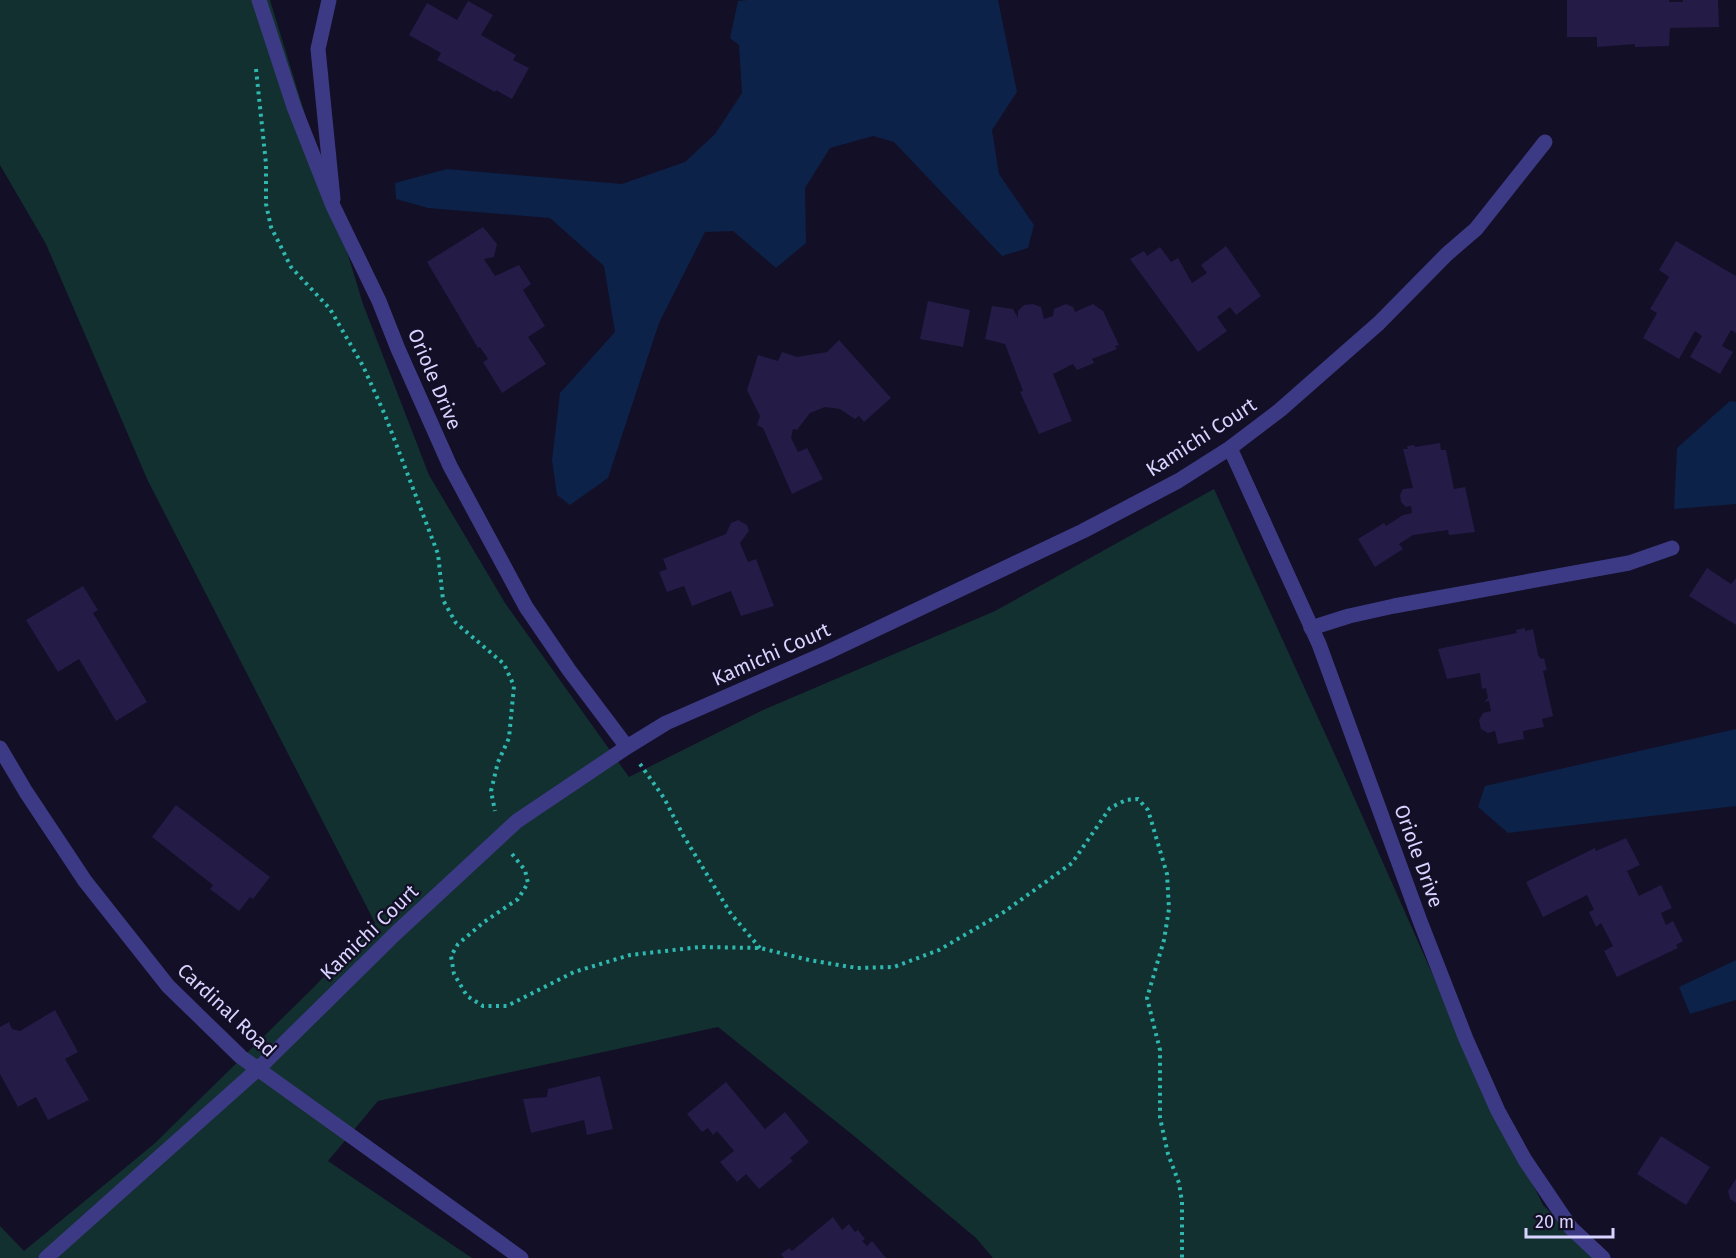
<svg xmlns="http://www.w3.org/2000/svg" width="1736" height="1258" viewBox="0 0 1736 1258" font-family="'Fira Sans',sans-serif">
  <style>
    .green { fill: #12302f }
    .water { fill: #0c2248 }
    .building { fill: #241b47 }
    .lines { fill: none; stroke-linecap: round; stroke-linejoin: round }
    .path { stroke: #2fb8b0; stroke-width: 4; stroke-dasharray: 3 4.5; stroke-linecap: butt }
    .service { stroke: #3d3a85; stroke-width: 15 }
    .minor { stroke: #3d3a85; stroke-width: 15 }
    .labels { text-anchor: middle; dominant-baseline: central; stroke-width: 4.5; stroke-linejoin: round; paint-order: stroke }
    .street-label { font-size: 20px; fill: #d9d4ff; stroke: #130f26 }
  </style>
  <rect width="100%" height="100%" fill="#130f26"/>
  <path class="green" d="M0,0H270L363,304L429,475L505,603L629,777L763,710L995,611L1214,489L1345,777L1459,1034L1543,1205L1596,1258H993L976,1238L854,1136L718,1027L378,1101L328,1161L472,1258H0V1226L24,1251L154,1144L313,988L375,923L148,481L46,244L0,165Z"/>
  <path class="water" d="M747,0H998L1017,92L992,130L999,174L1034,225L1028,248L1002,256L894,142L873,136L830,148L805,188L806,243L776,268L733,231L705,232L659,323L608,478L570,505L557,495L552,460L560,393L615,332L604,266L550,218L428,208L396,199L395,183L447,169L622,184L685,162L715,134L742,93L739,45L730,38L738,1Z
    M1730,401L1736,402V504L1674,509L1677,448Z
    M1736,729V806L1508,833L1478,807L1485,786Z
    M1736,960V1000L1690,1014L1679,987Z"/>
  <path class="building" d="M1567,0H1669V2H1683V0H1718L1719,27L1670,28L1669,46L1635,47V44L1597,47V37H1567Z
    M468,1L493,15L481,35L516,55L513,60L529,68L512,99L496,90L495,92L437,60L441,53L409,35L427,3L457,20Z
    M483,227L497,244L494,257L484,259L495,276L519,265L531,284L523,290L545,326L528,337L546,364L502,393L483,362L488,359L480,347L478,348L427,262Z
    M1676,241L1736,276V333L1731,330L1722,346L1733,352L1720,374L1690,357L1702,336L1695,331L1679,359L1643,338L1657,313L1650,309L1669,277L1659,270Z
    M1226,246L1261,296L1236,315L1230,307L1217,317L1227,331L1198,352L1130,259L1144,251L1147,256L1160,247L1171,262L1178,258L1192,283L1207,273L1201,265Z
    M928,301L970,310L963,347L920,339Z
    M1033,304L1041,307L1044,319L1053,316L1054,309L1066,304L1073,307L1075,312L1093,304L1103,311L1119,345L1115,346L1117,349L1092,359L1094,363L1077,370L1073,364L1053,374L1072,421L1039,434L1020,392L1023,391L1005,344L985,339L992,306L1013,309L1018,318V311L1024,305Z
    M839,340L891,398L864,422L859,416L855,419L840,409L825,407L810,413L797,430L793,429L791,438L798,452L807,448L823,479L792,494L763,428L757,425L760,416L747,390L758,355L778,361L782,352L797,357L827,352Z
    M1440,443L1441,450H1446L1454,489L1465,487L1475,532L1449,535L1448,530L1413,535L1399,544L1403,549L1375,567L1358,539L1384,523L1386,526L1403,515L1412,513L1411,506L1406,507L1401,502L1400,495L1403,489L1413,488L1403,449H1408L1407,446L1414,445L1415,447Z
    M738,520L747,525L749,531L740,543L748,562L756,559L774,606L741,616L731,591L692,606L684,586L667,592L659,572L667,569L663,559L726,534L731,523Z
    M1707,568L1731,584L1736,578V625L1689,596Z
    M83,586L98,610L93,613L147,702L116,721L79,659L58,672L26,620Z
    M1525,628V631L1533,629L1538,655L1541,659L1544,658L1547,670L1543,671L1553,716L1542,719L1544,727L1523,731L1524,739L1498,744L1495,731L1488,733L1481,729L1479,720L1483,713L1491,711L1489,701L1484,702L1488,698L1486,688L1482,689L1480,673L1447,679L1438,649L1517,633L1516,630Z
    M176,805L270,877L253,899L250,897L239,911L210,889L213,885L152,837Z
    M1626,838L1640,865L1627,871L1639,896L1661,885L1672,908L1661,913L1666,925L1673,921L1683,941L1676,945L1678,948L1617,977L1604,951L1613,946L1601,923L1596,927L1589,912L1594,910L1587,895L1543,917L1526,882L1595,848L1596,851Z
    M55,1010L78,1052L65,1059L89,1100L48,1120L36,1097L18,1107L0,1074V1027L9,1022L12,1029L20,1031Z
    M600,1076L613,1129L587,1135L584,1120L531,1133L523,1099L547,1097L548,1089Z
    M726,1082L765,1129L785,1112L809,1142L790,1158L793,1161L759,1189L746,1174L737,1182L720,1162L734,1151L717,1131L713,1135L708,1128L702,1132L687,1114Z
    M1661,1136L1710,1167L1686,1205L1637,1174Z
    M1736,1179V1203L1730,1199L1728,1191Z
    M833,1217L842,1230L849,1224L855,1232L858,1230L865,1239L862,1241L867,1246L872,1241L886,1258H784L781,1254L789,1248L792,1251Z"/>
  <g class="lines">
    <path class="path" d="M256,69L266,164V204L271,227L291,267L330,309L363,366L385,415L438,554L443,600L456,623L504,664L514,686L509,738L498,762L491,791L495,811
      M640,764L664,798L683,835L731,914L760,948
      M512,854L525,870L528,883L518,899L484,922L458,944L451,956L454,974L467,996L483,1006H507L574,972L630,955L700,947L760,948L809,960L857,968L894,967L939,950L1004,912L1072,863L1110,808L1126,800L1138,799L1148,810L1167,874L1169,909L1164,940L1147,998L1160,1050V1118L1168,1154L1179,1183L1182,1202V1258"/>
    <path class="service" d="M329,0L318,49L333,199
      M1311,628L1349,616L1394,606L1629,563L1672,548"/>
    <path class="minor" d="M259,0L294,107L333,206L379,301L398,349L450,466L526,607L569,670L627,747
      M1230,448L1319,644L1420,921L1466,1039L1498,1111L1525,1160L1571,1228L1603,1258
      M0,748L26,792L85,881L168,986L241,1057L521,1258
      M46,1258L258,1069L396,933L517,821L627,747L666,723L826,653L1083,531L1178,481L1230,448L1280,410L1379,323L1447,254L1476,229L1545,142"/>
  </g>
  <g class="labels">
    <g class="street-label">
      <text transform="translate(435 379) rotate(67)">Oriole Drive</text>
      <text transform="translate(1201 437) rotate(-33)">Kamichi Court</text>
      <text transform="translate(771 654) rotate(-24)">Kamichi Court</text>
      <text transform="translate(1419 856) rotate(70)">Oriole Drive</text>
      <text transform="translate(369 932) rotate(-44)">Kamichi Court</text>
      <text transform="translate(227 1010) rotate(43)">Cardinal Road</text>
    </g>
  </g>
  <path d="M1526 1228v9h87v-9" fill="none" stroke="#d9d4ff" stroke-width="3"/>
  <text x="1535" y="1228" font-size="18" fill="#d9d4ff" stroke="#130f26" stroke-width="4.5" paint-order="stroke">20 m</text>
</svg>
